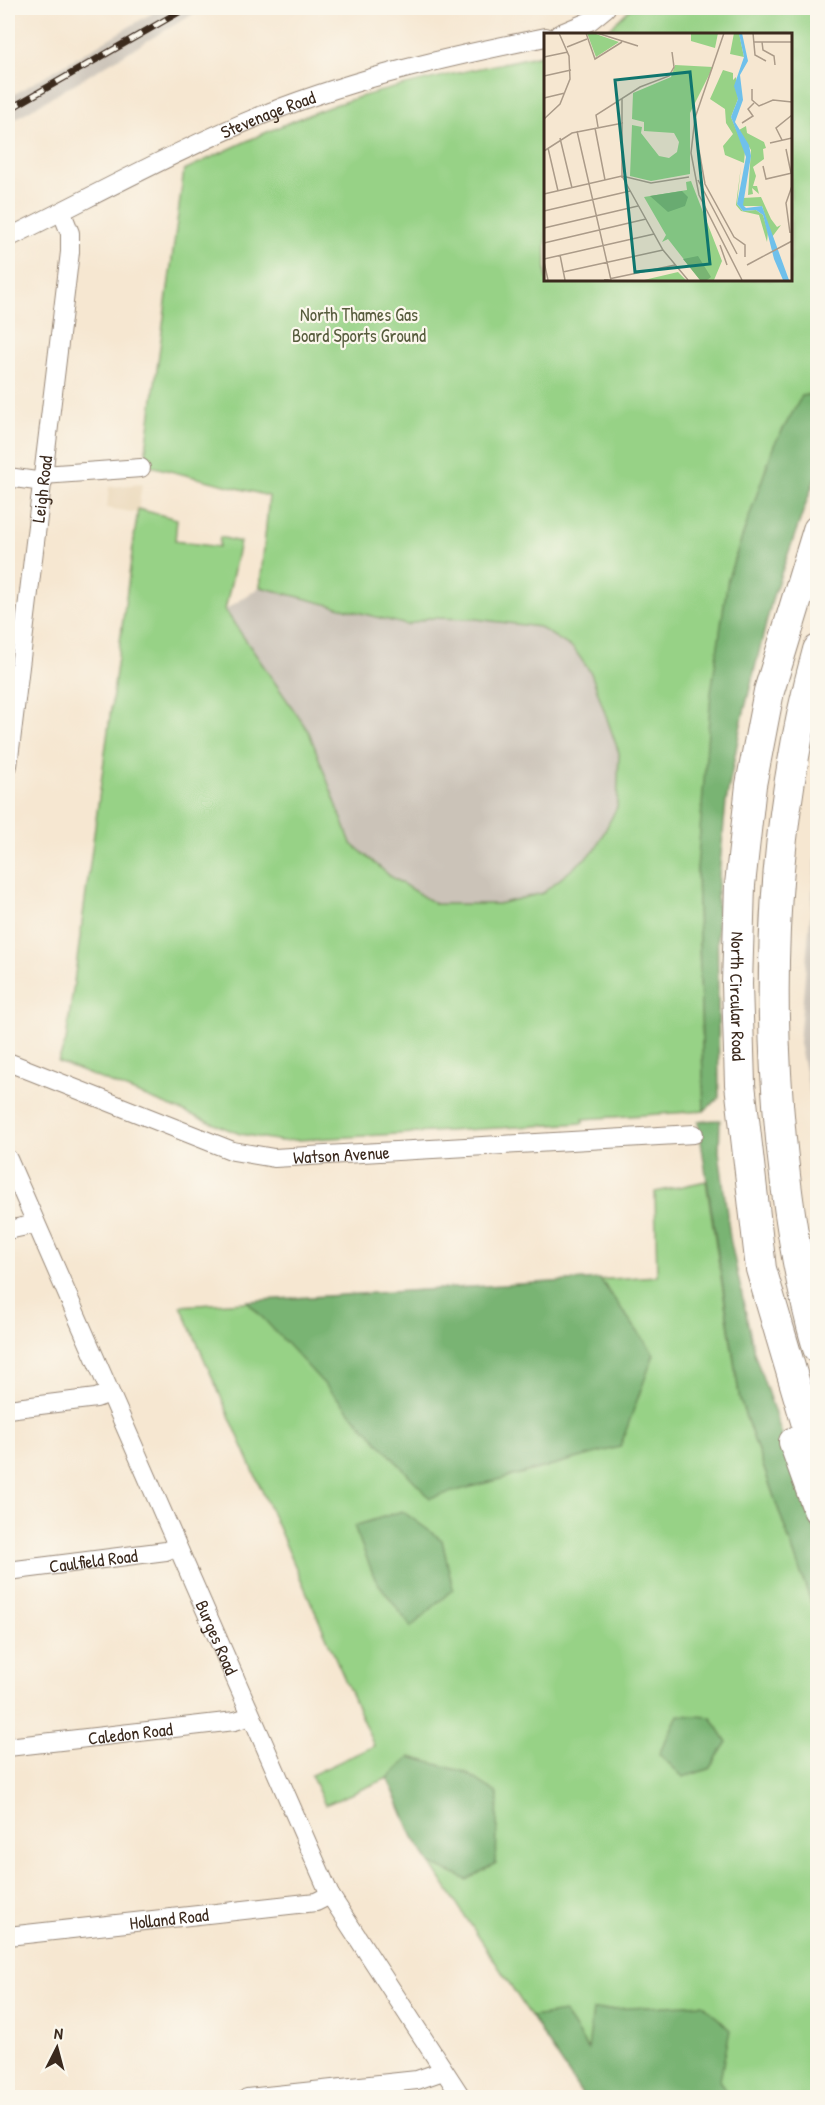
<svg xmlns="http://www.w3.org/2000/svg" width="825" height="2105" viewBox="0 0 825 2105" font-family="'Patrick Hand',sans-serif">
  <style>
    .built { fill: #ebd8ba }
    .industrial { fill: #cbc3b8 }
    .green { fill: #97d286; stroke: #697e52; stroke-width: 1.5 }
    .forest { fill: #79b473; stroke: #5a6f48; stroke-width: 1.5 }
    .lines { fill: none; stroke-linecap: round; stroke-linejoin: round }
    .minor-casing { stroke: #988878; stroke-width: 20 }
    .trunk-casing { stroke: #988878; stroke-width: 32 }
    .minor { stroke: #fff; stroke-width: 18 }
    .trunk { stroke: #fff; stroke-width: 30 }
    .rail-casing { stroke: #3b2a1e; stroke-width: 7 }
    .rail { stroke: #fbf7ec; stroke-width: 4.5; stroke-dasharray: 14; stroke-linecap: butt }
    .labels { text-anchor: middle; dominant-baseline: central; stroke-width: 4.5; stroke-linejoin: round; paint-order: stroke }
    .street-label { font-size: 18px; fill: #3b2a1e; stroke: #fbf7ec }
    .park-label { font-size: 18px; fill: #575c3d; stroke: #fbf7ec }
    .inset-road { fill: none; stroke: #ab9b89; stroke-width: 1.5 }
    .view { fill: #0f766e; fill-opacity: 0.15; stroke: #0f766e; stroke-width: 3 }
    .inset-edge { fill: none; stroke: #3b2a1e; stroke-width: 3 }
  </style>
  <rect width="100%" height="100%" fill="#fbf7ec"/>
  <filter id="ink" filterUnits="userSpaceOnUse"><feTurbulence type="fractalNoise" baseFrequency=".0167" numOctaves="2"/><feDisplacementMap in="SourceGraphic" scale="12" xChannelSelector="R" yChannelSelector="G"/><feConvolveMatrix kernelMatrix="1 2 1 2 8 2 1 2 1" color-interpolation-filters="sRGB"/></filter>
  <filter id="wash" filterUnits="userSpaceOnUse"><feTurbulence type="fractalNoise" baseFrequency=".008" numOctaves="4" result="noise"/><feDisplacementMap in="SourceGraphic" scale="24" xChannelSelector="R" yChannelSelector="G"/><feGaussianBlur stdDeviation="1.35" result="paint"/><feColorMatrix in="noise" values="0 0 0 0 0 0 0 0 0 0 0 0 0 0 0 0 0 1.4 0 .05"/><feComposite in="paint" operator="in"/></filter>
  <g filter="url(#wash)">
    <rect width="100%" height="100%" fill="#f6e7d1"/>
    <path class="built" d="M142,484L138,513L107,508L109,487Z"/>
    <path class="industrial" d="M161,8H203L8,123V98Z
      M260,587L407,625L428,618L476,619L539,627L574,650L591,673L619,753L617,807L595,850L543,893L498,904H436L390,876L351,843L309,732L225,610Z
      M817,840V1126L799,1043Z"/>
    <path class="green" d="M631,8H817V393L802,396L697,869L704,1111L583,1119V1123L281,1141L240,1134L58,1062L66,1041L138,509L177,519L175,541L219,547L220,537L240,542L225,610L309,732L351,843L390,876L435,904H498L543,893L595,850L617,807L619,753L591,673L574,649L539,627L476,619L428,618L407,625L260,587L269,496L150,466L146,450L184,170C239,145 295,117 353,99C417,80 482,68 546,54V279H790V34H599L608,30Z
      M706,1181L740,1400L817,1619V2097H584L413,1837L388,1778L325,1805L311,1775L374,1746L181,1306L657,1276L655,1192Z"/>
    <path class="forest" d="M817,393V473L773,596L741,724L726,802L717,897L719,1098L704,1111L697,869L711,693L728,578L774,445L802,396Z
      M720,1120L719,1151L730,1238L754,1352L817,1538V1619L740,1400L698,1121Z
      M600,1279L654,1354L620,1447L430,1498L247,1301Z
      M402,1511L442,1540L453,1589L411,1627L375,1579L354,1526Z
      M678,1715L711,1717L727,1742L709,1769L683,1777L659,1754Z
      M410,1757L465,1772L498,1794L496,1863L467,1880L430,1863L413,1837L388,1778Z
      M703,2004L730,2030L720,2080L730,2097H584L531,2017L564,2012L588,2049L593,2010Z"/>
  </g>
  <g filter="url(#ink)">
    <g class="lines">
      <g class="minor-casing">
        <g id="minor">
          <path d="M559,34L590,21L606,8"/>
          <path id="s1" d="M8,238C94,196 180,148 270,112C359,77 452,56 546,37"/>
          <path d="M43,475L141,468"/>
          <path d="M8,477L43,482"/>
          <path id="s2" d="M8,766L70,252V233L62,213"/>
          <path id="s3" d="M8,1062L233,1151L274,1158L694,1134"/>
          <path id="s4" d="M8,1159L330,1895L462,2098"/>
          <path d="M8,1230L36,1224"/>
          <path d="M8,1409L96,1398L110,1393"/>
          <path id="s5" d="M8,1571L166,1551L176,1546"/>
          <path id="s6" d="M8,1747L235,1721L251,1716"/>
          <path id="s7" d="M8,1936L316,1902L330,1895"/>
          <path d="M247,2098L417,2080L443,2071"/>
        </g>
      </g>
      <g class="trunk-casing">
        <g id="trunk">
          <path id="s8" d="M818,530L769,691L751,785L740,885L737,984L740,1084L761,1269L818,1462"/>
          <path d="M818,650C774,810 765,973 781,1139C788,1210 798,1279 818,1348"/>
          <path d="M794,1442L818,1509"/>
        </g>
      </g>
      <use href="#minor" class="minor"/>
      <use href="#trunk" class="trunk"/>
      <g class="rail-casing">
        <path id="rail" d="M8,110L186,8"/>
      </g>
      <use href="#rail" class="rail"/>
    </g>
  </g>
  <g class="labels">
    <g class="street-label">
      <text stroke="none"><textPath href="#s1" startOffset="288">Stevenage Road</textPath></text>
      <text stroke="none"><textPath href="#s2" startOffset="279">Leigh Road</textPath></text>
      <text stroke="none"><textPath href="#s8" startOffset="476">North Circular Road</textPath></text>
      <text stroke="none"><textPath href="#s3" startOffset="351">Watson Avenue</textPath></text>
      <text stroke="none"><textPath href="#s5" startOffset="86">Caulfield Road</textPath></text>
      <text stroke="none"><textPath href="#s4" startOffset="522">Burges Road</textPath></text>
      <text stroke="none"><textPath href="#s6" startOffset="123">Caledon Road</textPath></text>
      <text stroke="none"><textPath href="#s7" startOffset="162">Holland Road</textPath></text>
    </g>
    <g class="park-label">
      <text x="359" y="314">North Thames Gas<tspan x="359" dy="21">Board Sports Ground</tspan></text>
    </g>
  </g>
  <g transform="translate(544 33)">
    <rect width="248" height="248" fill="#f6e7d1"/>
    <path d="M43,0H49L75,9L52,24ZM147,0H174L171,15L147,8ZM190,0H195L200,24L186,21ZM131,32L169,34L146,80V141L107,148L86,143L88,92L98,94L97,100L115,123L125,125L133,119L135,109L130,100L100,98V89L88,86L89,60L127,44ZM179,37L189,40V47L192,44L194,66L187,84L201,118L200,130L181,122L179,113L189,101L182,90L181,76L166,66ZM202,93L203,100L220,109L222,115L219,116L220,126L209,134L212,143L209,153H213L215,161L208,155L209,161L204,162L207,117L195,97ZM197,133L193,171L199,178L212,177L219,182L224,199L223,209L215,182L197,178L192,172ZM147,148L178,228L170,247H156L124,206L118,209L122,202L100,164L143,157L142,149ZM217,164L227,186L233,194L237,192L228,204L218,173H199V165ZM134,239L142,247H100Z" fill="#97d286"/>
    <path d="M138,158L144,164L141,173L124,179L106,163ZM154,223L167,244L163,247H156L139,226Z" fill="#79b473"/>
    <path d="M198,0L204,28L196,42L199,67L191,89L205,112L207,123L199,172L202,175L218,173L245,247H239L230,226L219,182L212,177L199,178L193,171L202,124L187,84L194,66L190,53L200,24L195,1Z" fill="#6fc0eb"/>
    <path class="inset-road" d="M42,0L51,26L78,9M53,0L94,13M180,0L151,85L147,120L155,162L198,247M209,0L211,22L222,28M210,9H248M218,9L219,17L230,23L231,32M23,14L43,6M0,24L24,19M0,43L27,37M208,56V67L215,73L229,67L248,69M0,65L21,60M0,86L16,71L26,46L25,23L15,0M198,90L209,83L204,76L210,70M54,94L52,82L96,54L125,43L130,34L128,19M51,95L61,147M33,98L67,247M16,105L28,155M238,107L232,95L248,82M226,110L248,105M4,115L14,158M242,116L247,140M155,117L161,151L190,204L201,212V224M0,118L28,100L79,90M219,133L222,146L248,140M78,143L119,217L144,247M78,145V65M154,147L193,221M0,161L78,143L107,150L145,144M0,178L86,158M0,195L94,173M246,200L242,170L248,153M0,210L102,186M176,212L183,232M16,222L21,247M0,226L110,201M0,229L4,247M203,232L248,208M19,239L119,217M60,247L131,232"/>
    <path class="view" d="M146,39L166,231L91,239L71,47Z"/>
    <rect width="248" height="248" class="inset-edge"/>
  </g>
  <rect width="825" height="2105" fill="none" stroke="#fbf7ec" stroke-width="30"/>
  <g transform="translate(57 2048) rotate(6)" stroke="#fbf7ec" stroke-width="4.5" paint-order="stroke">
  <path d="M0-4.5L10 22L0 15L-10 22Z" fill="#3b2a1e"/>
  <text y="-9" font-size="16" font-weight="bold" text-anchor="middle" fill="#3b2a1e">N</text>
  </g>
</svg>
